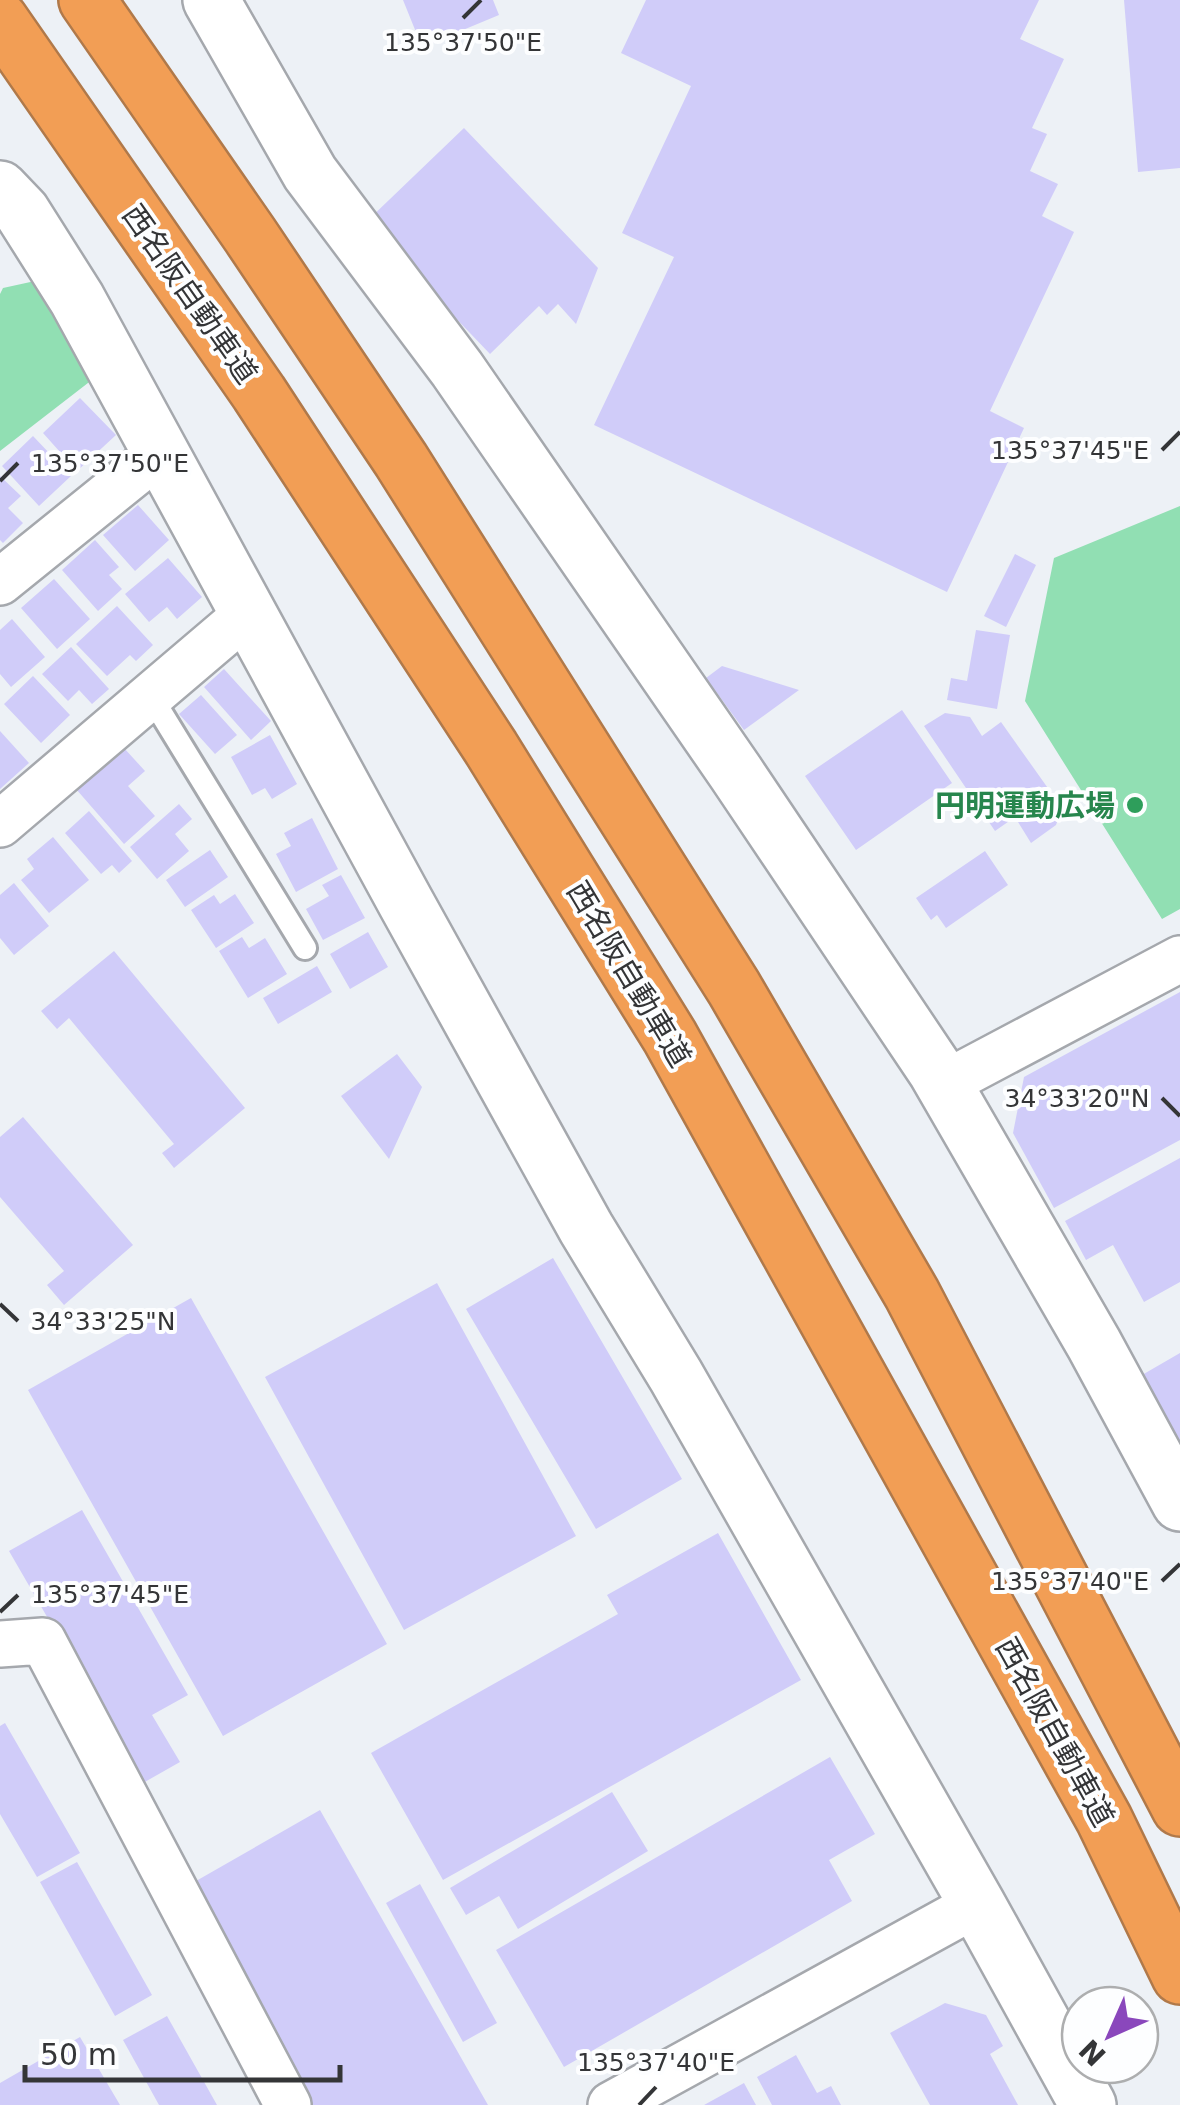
<svg xmlns="http://www.w3.org/2000/svg" width="1180" height="2105" viewBox="0 0 1180 2105" font-family="'DejaVu Sans','Noto Sans JP',sans-serif">
  <style>
    .green { fill: #91dfb3 }
    .building { fill: #d0ccf9 }
    .lines { fill: none; stroke-linecap: round; stroke-linejoin: round }
    .service-casing { stroke: #a5a8ad; stroke-width: 28 }
    .minor-casing { stroke: #a5a8ad; stroke-width: 50 }
    .tertiary-casing { stroke: #a5a8ad; stroke-width: 60 }
    .motorway-casing { stroke: #b0794a; stroke-width: 60 }
    .service { stroke: #fff; stroke-width: 22 }
    .minor { stroke: #fff; stroke-width: 45 }
    .tertiary { stroke: #fff; stroke-width: 55 }
    .motorway { stroke: #f29e55; stroke-width: 55 }
    .ticks { fill: none; stroke: #343537; stroke-width: 4 }
    .leisure-dot { fill: #2e9e5b; stroke: #fdfeff; stroke-width: 4 }
    .labels { text-anchor: middle; dominant-baseline: central; stroke-width: 8; stroke-linejoin: round; paint-order: stroke }
    .street-label { font-size: 30px; fill: #343537; stroke: #fdfeff }
    .leisure-label { font-size: 30px; font-weight: bold; fill: #27864d; stroke: #fdfeff; text-anchor: end }
    .ticks-label { font-size: 25px; text-anchor: middle; fill: #343537; stroke: #fdfeff; stroke-width: 8; stroke-linejoin: round; paint-order: stroke }
  </style>
  <rect width="100%" height="100%" fill="#edf1f6"/>
  <path class="green" d="M35,281L97,376L0,451V294L3,288Z
    M1180,506V909L1162,919L1025,701L1054,558Z"/>
  <path class="building" d="M403,0H493L499,15L422,47Z
    M646,0H1039L1020,39L1064,59L1032,128L1047,134L1030,171L1058,184L1042,216L1074,232L990,411L1024,428L947,592L594,425L674,257L622,233L691,86L621,53Z
    M1124,0H1180V168L1138,172Z
    M464,128L598,268L576,324L558,304L547,315L539,306L490,354L365,223Z
    M80,398L116,435L77,471L43,433Z
    M33,436L71,476L39,506L2,466Z
    M0,476L21,496L8,508L23,523L3,543L0,540Z
    M138,505L169,540L135,571L103,535Z
    M95,540L119,567L109,575L122,589L98,611L62,570Z
    M1015,554L1036,565L1006,627L984,616Z
    M168,558L202,597L177,619L167,607L149,622L125,594Z
    M54,579L90,619L57,649L21,608Z
    M117,606L153,645L136,661L130,655L107,676L76,644Z
    M12,619L45,657L11,687L0,674V630Z
    M976,630L1010,635L997,709L947,700L951,678L967,681Z
    M71,647L109,689L92,704L79,690L68,701L42,674Z
    M722,666L799,690L744,730L706,678Z
    M224,669L271,721L251,740L204,687Z
    M33,676L70,715L41,743L4,704Z
    M201,695L237,735L215,754L179,714Z
    M902,710L952,783L856,850L805,776Z
    M945,713L970,717L982,736L1001,722L1062,808L1056,825L1031,843L1015,817L995,831L924,726Z
    M0,731L29,763L0,789Z
    M270,735L297,784L272,799L265,788L252,795L231,757Z
    M124,748L145,771L128,786L155,816L124,844L76,789Z
    M179,804L192,819L175,834L189,851L157,879L130,847Z
    M89,811L132,861L119,873L112,865L101,874L65,833Z
    M312,818L338,869L296,892L276,854L291,846L284,833Z
    M53,837L89,880L49,913L21,880L34,869L27,859Z
    M210,850L228,877L185,907L166,880Z
    M985,851L1008,885L946,928L937,915L931,920L916,898Z
    M341,875L365,918L323,940L306,909L329,896L322,885Z
    M14,883L49,926L14,955L0,938V895Z
    M235,894L254,923L216,948L191,910L214,895L220,904Z
    M368,932L388,967L350,989L330,954Z
    M242,937L249,948L265,938L287,974L248,998L219,951Z
    M114,951L245,1108L174,1168L162,1153L174,1144L69,1018L57,1029L41,1011Z
    M317,966L332,992L278,1024L263,998Z
    M1180,992V1140L1054,1208L1013,1133L1024,1077Z
    M397,1054L422,1087L389,1159L341,1096Z
    M23,1117L133,1245L64,1305L47,1285L64,1271L0,1197V1137Z
    M1180,1158V1282L1144,1302L1113,1245L1086,1260L1065,1221Z
    M553,1258L682,1479L596,1529L466,1309Z
    M437,1283L576,1536L404,1630L265,1377Z
    M191,1298L387,1644L223,1736L28,1390Z
    M1180,1353V1441L1142,1375Z
    M82,1510L188,1695L152,1715L180,1762L143,1783L9,1551Z
    M718,1533L801,1680L443,1880L371,1753L618,1614L607,1595Z
    M5,1723L80,1853L37,1877L0,1814V1726Z
    M830,1757L875,1834L829,1860L852,1901L564,2067L496,1950Z
    M612,1792L648,1851L518,1929L499,1896L466,1915L450,1888Z
    M320,1810L488,2105H305L182,1889Z
    M77,1862L152,1995L115,2016L40,1882Z
    M420,1884L497,2023L463,2042L386,1903Z
    M945,2003L986,2015L1003,2046L990,2054L1018,2105H930L890,2033Z
    M167,2016L217,2105H159L123,2040Z
    M80,2037L120,2105H0V2083Z
    M796,2055L817,2093L831,2086L841,2105H772L757,2077Z
    M744,2083L756,2105H704Z"/>
  <g class="lines">
    <g class="service-casing">
      <path id="service" d="M150,695L305,948"/>
    </g>
    <g class="minor-casing">
      <path id="minor" d="M0,582L161,452
        M0,824L248,613
        M944,1084L1180,959
        M0,1644L43,1641L288,2105
        M611,2105L977,1904"/>
    </g>
    <g class="tertiary-casing">
      <path id="tertiary" d="M211,0L310,173L457,369L736,773L936,1071L1094,1344L1180,1503
        M0,189L22,212L77,299L406,903L586,1228L676,1376L977,1904L1088,2105"/>
    </g>
    <g class="motorway-casing">
      <path id="motorway" d="M87,0L250,235L401,460L734,988L912,1294L1180,1808
        M0,20L259,393L491,748L670,1037L1104,1819L1180,1976"/>
    </g>
    <use href="#service" class="service"/>
    <use href="#minor" class="minor"/>
    <use href="#tertiary" class="tertiary"/>
    <use href="#motorway" class="motorway"/>
  </g>
  <path class="ticks" d="M463,18L481,0M1162,450L1180,432M0,481L18,463M1162,1098L1180,1116M0,1304L18,1321M1162,1581L1180,1564M0,1612L18,1595M639,2105L656,2087"/>
  <circle class="leisure-dot" cx="1135" cy="805" r="10"/>
  <g class="labels">
    <g class="street-label">
      <text transform="translate(190 294) rotate(55)">西名阪自動車道</text>
      <text transform="translate(629 974) rotate(59)">西名阪自動車道</text>
      <text transform="translate(1055 1732) rotate(61)">西名阪自動車道</text>
    </g>
    <g class="leisure-label">
      <text x="1115" y="805">円明運動広場</text>
    </g>
  </g>
  <g class="ticks-label">
    <text x="463" y="51">135°37'50"E</text>
    <text x="1070" y="459">135°37'45"E</text>
    <text x="110" y="472">135°37'50"E</text>
    <text x="1077" y="1107">34°33'20"N</text>
    <text x="103" y="1330">34°33'25"N</text>
    <text x="1070" y="1590">135°37'40"E</text>
    <text x="110" y="1603">135°37'45"E</text>
    <text x="656" y="2071">135°37'40"E</text>
  </g>
  <g transform="translate(1110 2035) rotate(225)"><circle r="48" fill="#fdfeff" stroke="#adaeaf" stroke-width="2.5"/>
  <path d="M0-8L18 38L0 25L-18 38Z" fill="#8a47bc"/>
  <text y="-15" font-size="28" font-weight="bold" text-anchor="middle" fill="#343537">N</text>
  </g>
  <path d="M25 2065v15h315v-15" fill="none" stroke="#343537" stroke-width="5"/>
  <text x="40" y="2065" font-size="30" fill="#343537" stroke="#fdfeff" stroke-width="8" paint-order="stroke">50 m</text>
</svg>
